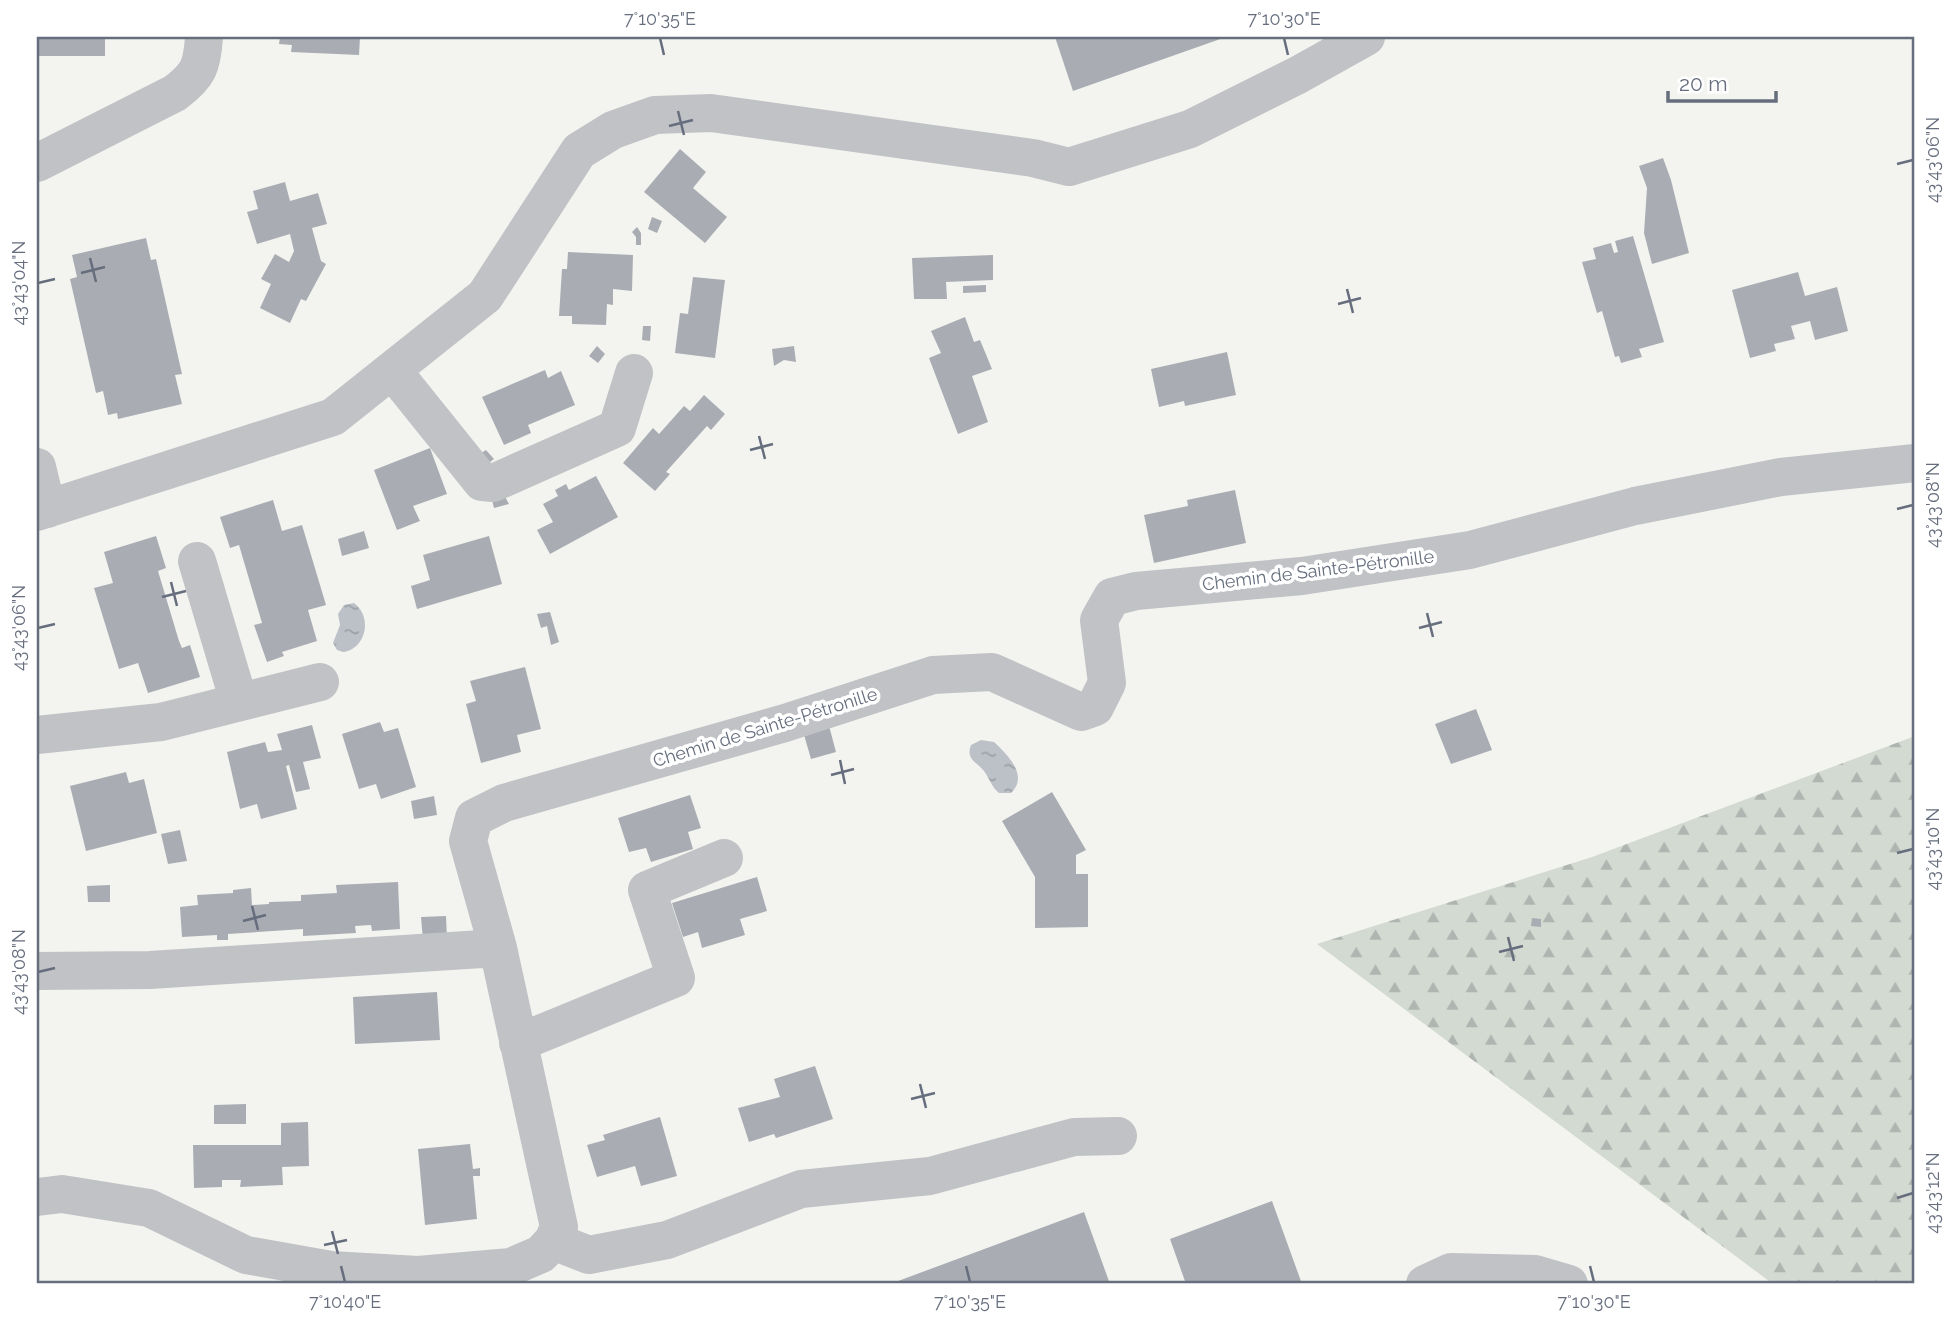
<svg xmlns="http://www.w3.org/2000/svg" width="1952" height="1321" viewBox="0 0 1952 1321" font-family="Raleway,sans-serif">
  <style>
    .forest { fill: url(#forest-firs) }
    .water { fill: url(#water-ripples) }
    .building { fill: #a9adb3 }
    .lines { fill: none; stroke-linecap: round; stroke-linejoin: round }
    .minor { stroke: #c0c2c5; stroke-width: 38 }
    .ticks { fill: none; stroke: #666e7e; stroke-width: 2.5 }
    .labels { text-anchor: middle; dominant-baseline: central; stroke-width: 7; stroke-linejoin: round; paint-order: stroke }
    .street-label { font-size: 18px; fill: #666e7e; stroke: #fff }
    .neatline { fill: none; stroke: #666e7e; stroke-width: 2.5 }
    .ticks-label { font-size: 18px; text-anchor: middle; fill: #666e7e }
  </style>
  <defs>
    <pattern id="forest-firs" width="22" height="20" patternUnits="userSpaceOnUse" patternTransform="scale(1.75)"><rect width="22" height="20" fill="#d3dad2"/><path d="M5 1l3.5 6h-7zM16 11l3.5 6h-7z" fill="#afb5b0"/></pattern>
    <pattern id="water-ripples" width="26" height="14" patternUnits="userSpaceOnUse" patternTransform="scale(1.75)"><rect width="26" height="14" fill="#bbc1c7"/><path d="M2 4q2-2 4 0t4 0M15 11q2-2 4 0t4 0" fill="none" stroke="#9ca1a7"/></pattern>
  </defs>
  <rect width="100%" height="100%" fill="#f3f4f0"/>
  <path class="forest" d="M1915,736V1284H1773L1317,944L1592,857Z"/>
  <path class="water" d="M354,603C373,617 366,649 343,652L337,650L333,643L340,625L338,614L344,605Z
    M981,740L994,742C1008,755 1029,776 1011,793H999C992,787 991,782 986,774C979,762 965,761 971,745Z"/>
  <path class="building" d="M37,37H105V56H37Z
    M280,37H360L359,55L291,52L292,45L279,44Z
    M1055,37H1226L1073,91Z
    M680,149L706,172L693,188L727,217L705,243L644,192Z
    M1663,158L1671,180L1689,253L1652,264L1644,233L1647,188L1639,166Z
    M285,182L290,201L318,193L327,224L312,228L321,261L326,264L306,301L301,299L290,323L260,308L271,284L261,279L275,254L289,262L294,251L290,234L257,244L247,212L258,209L253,191Z
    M652,217L662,221L657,233L648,229Z
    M637,227L641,233V245H636V237L632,232Z
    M1633,236L1664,342L1639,349L1642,357L1621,363L1619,356L1615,357L1602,311L1597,313L1582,262L1596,259L1593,248L1611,243L1614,253L1618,252L1615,241Z
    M146,238L151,260L156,259L182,374L175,375L182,404L118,419L117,413L108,415L103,391L96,393L70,279L77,277L72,255Z
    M568,252L633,255L632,291L613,289V305L607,304L606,325L572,324V316H559L562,269H567Z
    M993,255V280L946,282L947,299H914L912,258Z
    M1798,272L1805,296L1837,287L1848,331L1815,340L1810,321L1791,326L1795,339L1774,344L1776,351L1750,358L1732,290Z
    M693,277L725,280L715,358L675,353L680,313L688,314Z
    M986,285V292L963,293V286Z
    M965,317L974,342L980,340L992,369L972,376L988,422L958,434L929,358L941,353L931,331Z
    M643,326H651L650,341L642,340Z
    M597,346L605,354L598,363L589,356Z
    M794,346L796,362L784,360L774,366L772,349Z
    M1227,352L1236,395L1185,406L1184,401L1159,407L1151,369Z
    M545,370L548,378L561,371L575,405L528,425L531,433L504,445L482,397Z
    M704,395L725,414L711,430L707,426L666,472L670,474L655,491L623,463L653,428L659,434L684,406L690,411Z
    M430,448L447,494L413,506L420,521L397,530L374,470Z
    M486,450L494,459L486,465L478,455Z
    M596,476L618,517L550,554L537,530L553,522L543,504L558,496L555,490L566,484L569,490Z
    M1235,490L1246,543L1154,563L1144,515L1188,506L1187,500Z
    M504,495L509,504L494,508L492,500Z
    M273,500L282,531L302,525L326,605L308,610L317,641L282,652L284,656L267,662L254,625L262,623L239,545L230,548L220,517Z
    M364,531L369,548L342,556L338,539Z
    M156,536L166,568L158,571L179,641L182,648L190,645L200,677L148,693L138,663L119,669L94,588L113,583L104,552Z
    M489,536L502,584L417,609L411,586L430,580L423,555Z
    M550,612L559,642L551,645L547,626L541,628L537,614Z
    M525,667L541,729L517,735L521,752L481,763L466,704L476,701L470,681Z
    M1476,709L1492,750L1451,764L1435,724Z
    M380,722L384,732L398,728L416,787L381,799L376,784L359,789L342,734Z
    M828,722L836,752L811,759L802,728Z
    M312,725L321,758L303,762L310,789L296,792L289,765L286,766L297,809L261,819L257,804L240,809L227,752L265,742L268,752L282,750L277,734Z
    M126,772L129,783L144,779L157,833L86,851L70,786Z
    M1052,792L1086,850L1076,855V874H1088V927L1035,928V877L1002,821Z
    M690,795L701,828L688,832L693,849L651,862L646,848L629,852L618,818Z
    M434,796L437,815L414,819L411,801Z
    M180,830L187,861L168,864L161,834Z
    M757,877L767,911L740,919L745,935L702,948L698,932L683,937L672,903Z
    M398,882L400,929L372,931L371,925L355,926L356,933L303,936V929L228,934V940H217V935L182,937L180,907L198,905L197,895L233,893V890L251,888L252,905L269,904V902L301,901V895L337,893L336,885Z
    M110,885V902H88L87,886Z
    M446,916L447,939L423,940L421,917Z
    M1532,918L1541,919V927L1531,926Z
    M437,992L440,1040L355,1044L353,997Z
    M815,1066L833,1119L776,1138L774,1134L749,1142L738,1108L780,1097L774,1079Z
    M246,1104V1124H214V1105Z
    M660,1117L677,1176L641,1186L635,1166L597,1177L587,1145L605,1140L603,1135Z
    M308,1122L309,1166L282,1167L283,1185L240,1187L241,1180H222V1187L194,1188L193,1145H281V1123Z
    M470,1144L473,1169L480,1168V1176H473L477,1219L425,1225L418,1149Z
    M1272,1201L1302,1284H1186L1170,1239Z
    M1084,1212L1110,1284H890Z"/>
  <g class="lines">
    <path class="minor" d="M37,163L175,93C199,75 202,66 204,37
      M392,370L482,482L493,483L617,428L634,373
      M37,467L47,509
      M37,512L333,417L485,296L579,151L613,130L655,115L711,113L1033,158L1069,167L1190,129L1298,75L1366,37
      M197,561L239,702
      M37,735L161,722L320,682
      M37,971L150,970L498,948
      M518,1043L676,978L647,890L724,858
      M37,1197L62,1194L149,1208L246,1255L331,1270L418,1275L511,1267L541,1254L553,1241L559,1227L498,948L468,841L474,818L504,803L785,723L933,675L992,672L1081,712L1095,707L1107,683L1099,620L1112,597L1136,591L1302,576L1470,550L1635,506L1781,477L1915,463
      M553,1241L589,1255L667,1240L801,1189L930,1176L1074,1137L1118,1136
      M1425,1284L1451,1272L1535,1274L1569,1284"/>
  </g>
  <path class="ticks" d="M660,38L664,55M1284,38L1288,55M678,111L684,135M669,126L693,120M1897,164L1913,160M90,258L96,282M81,273L105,267M38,283L55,279M1347,289L1353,313M1338,304L1361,298M759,436L765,459M750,450L773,444M1897,509L1913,505M171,582L177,606M162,597L186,591M1427,613L1433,637M38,628L55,624M1419,628L1442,622M840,760L845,784M831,775L854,769M1897,853L1913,849M252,906L258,930M243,921L266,915M1508,937L1514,961M1499,952L1523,946M38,972L55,968M920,1084L926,1108M911,1099L935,1093M1897,1198L1913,1193M332,1231L338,1254M324,1245L347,1240M341,1266L345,1282M966,1266L970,1282M1590,1266L1594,1282"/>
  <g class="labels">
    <g class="street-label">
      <text transform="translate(1318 570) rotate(-7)">Chemin de Sainte-Pétronille</text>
      <text transform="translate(765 727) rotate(-17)">Chemin de Sainte-Pétronille</text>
    </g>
  </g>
  <rect width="1952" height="1321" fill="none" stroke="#ffffff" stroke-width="77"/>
  <path d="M1668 91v10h108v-10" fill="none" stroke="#666e7e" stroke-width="3.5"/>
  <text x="1679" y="91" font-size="21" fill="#666e7e" stroke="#ffffff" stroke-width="5" paint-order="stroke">20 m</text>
  <rect x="38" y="38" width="1875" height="1244" class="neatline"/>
  <g class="ticks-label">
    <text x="660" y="25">7°10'35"E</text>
    <text x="1284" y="25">7°10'30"E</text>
    <text transform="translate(1933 160) rotate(-90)" y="6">43°43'06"N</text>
    <text transform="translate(19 283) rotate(-90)" y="6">43°43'04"N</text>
    <text transform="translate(1933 505) rotate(-90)" y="6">43°43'08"N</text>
    <text transform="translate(19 628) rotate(-90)" y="6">43°43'06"N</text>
    <text transform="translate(1933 849) rotate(-90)" y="6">43°43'10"N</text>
    <text transform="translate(19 972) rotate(-90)" y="6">43°43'08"N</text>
    <text transform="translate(1933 1193) rotate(-90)" y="6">43°43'12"N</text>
    <text x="345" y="1308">7°10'40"E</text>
    <text x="970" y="1308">7°10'35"E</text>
    <text x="1594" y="1308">7°10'30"E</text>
  </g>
</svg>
